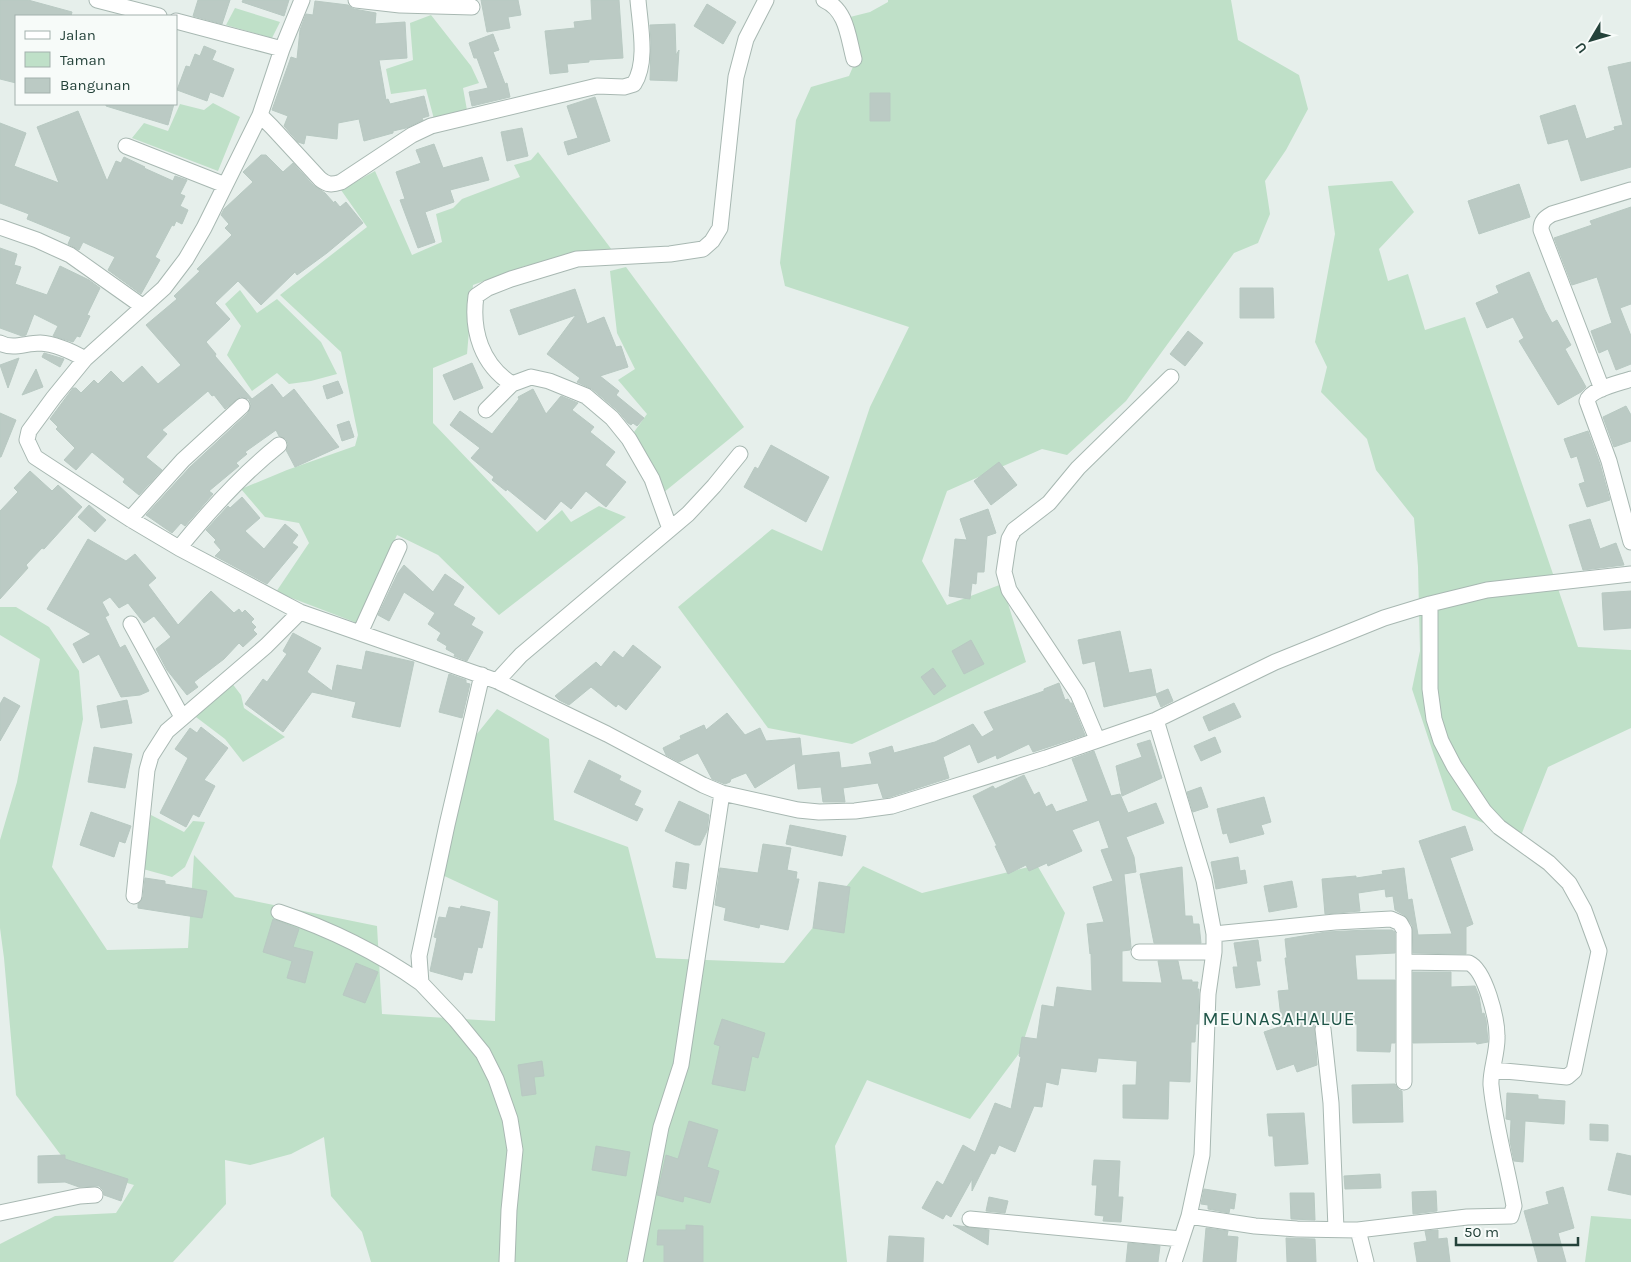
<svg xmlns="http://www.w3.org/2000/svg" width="1631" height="1262" viewBox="0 0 1631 1262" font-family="Karla,sans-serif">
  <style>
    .green { fill: #bfe0c8 }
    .building { fill: #bbcac4; stroke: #b8c9c2 }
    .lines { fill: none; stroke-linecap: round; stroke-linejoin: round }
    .minor-casing { stroke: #a8b8b2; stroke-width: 17 }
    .minor { stroke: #fff; stroke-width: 15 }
    .labels { text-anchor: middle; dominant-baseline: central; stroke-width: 4; stroke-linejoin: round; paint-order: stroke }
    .quarter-label { font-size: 19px; letter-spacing: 1px; fill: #1f5548; stroke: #f7fbf9 }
  </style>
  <rect width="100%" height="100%" fill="#e6efeb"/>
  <path class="green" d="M888,0H1231L1238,40L1299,75L1308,109L1286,150L1265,181L1270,214L1258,243L1234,253L1126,401L1067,455L1042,449L947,491L922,561L947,605L1002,584L1026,662L852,744L768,728L678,607L772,529L822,551L870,407L909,327L785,286L780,263L796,120L811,87L849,76L858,55L846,18L870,12L888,2Z
    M235,8L280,22L272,38L226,25Z
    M431,15L471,66L479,83L463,88L467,110L434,119L426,89L391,94L386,69L413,60L410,23Z
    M213,103L240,117L218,171L132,138L144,123L168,131L180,104L204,110Z
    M538,152L612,250L525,266L473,285L467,354L433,368V423L537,532L562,510L571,522L599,506L626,517L499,615L438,555L397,535L357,623L276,592L309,543L299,523L265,517L241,489L287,470L355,446L358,435L341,352L280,295L367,227L341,190L375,171L412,255L442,242L436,214L453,208L462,199L520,177L514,165L531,160Z
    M1392,181L1414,212L1379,249L1388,281L1408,274L1425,330L1465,317L1578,647L1631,650V728L1548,767L1520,838L1452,810L1412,689L1420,651L1418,567L1414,518L1376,470L1367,439L1321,392L1327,367L1315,342L1335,234L1328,186Z
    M626,267L744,427L663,493L634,432L647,414L618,380L635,369L617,333L610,271Z
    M240,290L257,313L277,299L321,342L337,374L311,381L289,384L277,373L252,391L227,355L241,326L225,304Z
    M0,607H16L49,627L79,671L83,719L52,867L107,950L188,948L194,855L235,897L377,926L382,1014L495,1021L498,901L440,874L464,750L497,709L549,739L554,820L628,847L656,958L784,963L863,866L922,893L1037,865L1065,913L1020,1052L970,1119L867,1080L835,1146L847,1262H371L362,1232L331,1196L324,1137L291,1154L250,1165L225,1160L226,1204L173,1262H0V1244L55,1216L116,1213L134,1185L69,1166L16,1095L4,958L0,928V840L17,782L40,659L0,635Z
    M231,682L241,695L244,708L285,737L243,762L225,739L192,714Z
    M151,815L184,832L193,821L205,822L185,867L172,877L143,869Z
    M1591,1216L1631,1219V1262H1585Z"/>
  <path class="building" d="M0,0H28L72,12L71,16H16V83L0,79Z
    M198,0H230L222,24L193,16Z
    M243,0H289L284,16L242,2Z
    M481,0H518L521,15L508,17L510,28L487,32Z
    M591,0H619L623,58L589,60V62L567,64L568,72L550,74L545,31L575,28L574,22L592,20Z
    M315,1L348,5L354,9L376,13L375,24L405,22L407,58L379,60L386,100L388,99L390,104L424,96L429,116L422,118L423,120L406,128L393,131V133L364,141L359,119L338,123L337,139L306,135L304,144L298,142L284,126L288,116L272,110L291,57L297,59L300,30L306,14L313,15Z
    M707,4L736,22L723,44L694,26Z
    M675,24L676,55L679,50L677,81L650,80L651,43L650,25Z
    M493,34L499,50L493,52L505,84L507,83L510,97L472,106L469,92L488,88L477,58H474L469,43Z
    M204,46L216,51L212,60L234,69L223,97L210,92L207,101L177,90L186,66L190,67L195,54L200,56Z
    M1631,62V167L1581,181L1568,139L1548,144L1540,116L1575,105L1586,139L1615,130L1614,127L1623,125L1608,67Z
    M870,93H890V121H870Z
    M595,97L610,141L568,155L564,142L578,138L567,106Z
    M106,104H174L168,125L106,106Z
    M78,111L107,181L116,161L121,163L124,157L145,167L144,168L173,181L175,176L187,180L180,194L185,196L180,206L188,210L182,224L176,221L174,226L172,225L155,257L160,260L141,294L108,270L115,257L83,242L79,250L68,244L71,237L27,219L29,214L0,203V123L26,133L14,166L59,183L37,127Z
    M522,128L528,156L507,161L501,132Z
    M434,144L443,168L482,157L489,180L450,190L454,202L425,212L435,242L418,248L400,200L405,199L396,172L421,163L416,150Z
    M261,155H266L283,172L293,163L313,185L325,193L334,203L335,201L340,207L346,202L363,223L327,253L297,275L295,272L261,305L238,281L215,303L230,319L206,342L216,354L215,356L252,399L272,384L283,398L294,389L339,447L295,467L286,450L288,444L286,439L279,436L276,430L245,452L247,454L236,463L239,466L209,491L213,494L185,526L181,523L172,533L146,515L190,467L248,413L251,404L249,399L240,397L225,409L214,395L212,396L208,391L162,430L167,434L146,457L162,470L139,495L123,482L125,479L92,452L76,470L64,460L75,448L56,429L58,427L50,419L73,388H76L81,393L94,380L98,384L111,371L123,383L142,366L158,384L181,365L146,325L177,299L174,296L200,271L197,269L232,235L225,228L229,224L221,215L224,209L253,182L243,172Z
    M1519,184L1530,217L1479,234L1468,201Z
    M1631,207V304L1620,308L1631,336V364L1616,370L1608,349L1599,353L1591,331L1612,323L1597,277L1572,285L1554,238L1592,225L1590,221Z
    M0,248L17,254L14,265L21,267L15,284L47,295L60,266L89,280L100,288L87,315L90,316L80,337L77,336L73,342L53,336L58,326L34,314L26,335L22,336L0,328Z
    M1529,272L1545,310L1552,323L1557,320L1571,345L1565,349L1586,387L1581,392L1558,405L1519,341L1524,338L1513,317L1487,328L1476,303L1499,293L1496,286Z
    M1240,288H1273L1274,318H1240Z
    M575,289L587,324L604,317L616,347L621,346L628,367L600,376L619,391L616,395L644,418L637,426L633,423L631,425L628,423L618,411L592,389L577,382L580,378L547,354L576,315L519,335L510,310Z
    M1188,331L1203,343L1185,366L1170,354Z
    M44,353L64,359L60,367L42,357Z
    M19,358L8,388L0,365Z
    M472,363L483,388L454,400L443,375Z
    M36,369L43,387L22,395Z
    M338,381L343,393L327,399L323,386Z
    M533,389L546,414L561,396L578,403L572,410L594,427L590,432L615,452L605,465L626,482L606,507L586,491L571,509L561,501L545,520L507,489L506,491L492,480L494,477L471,458L480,448L450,425L460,411L492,434L519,399L518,397Z
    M1626,406L1631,415V441L1614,447L1603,417Z
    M0,413L16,420L1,457H0Z
    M349,421L354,437L342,441L337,425Z
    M1588,431L1600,464L1610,500L1587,507L1579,484L1585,482L1577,456L1571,458L1564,439Z
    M771,445L829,477L806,522L744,487L755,467L758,469Z
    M999,462L1017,485L991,505L974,481Z
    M30,471L52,491L58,485L82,507L44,549L42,548L26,565L28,568L0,599V511L18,492L14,488Z
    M242,497L260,518L245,531L264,549L285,524L298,535L292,543L298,547L267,584L215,556L221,550L214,542L216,540L206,530L228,506L230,508Z
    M89,505L106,520L95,532L78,517Z
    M988,509L996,533L987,536L984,572H977L976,584L972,583L970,599L949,596L955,539L967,540L960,519Z
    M1590,519L1600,549L1616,543L1624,565L1583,570L1569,525Z
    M88,539L126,561L135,554L156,578L148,585L178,625L211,591L234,613L239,609L242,613L245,610L254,619L251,622L256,627L253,630L257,634L243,647L239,643L224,659L194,682L198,687L187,695L167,670L156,649L171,637L154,616L144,623L128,603L119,608L110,597L102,602L109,615L105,617L120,648L125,645L149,691L140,695L121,697L99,654L83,663L73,644L91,634L47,609Z
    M404,565L433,592L445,574L464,587L453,605L475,618L471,625L483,632L467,661L454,656L455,654L446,649L447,646L437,640L441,633L428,624L435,613L404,592L389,621L378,615L398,573Z
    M1631,591V628L1604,630L1602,593Z
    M1120,631L1129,673L1151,669L1156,694L1168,689L1173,701L1161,707L1156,695L1104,707L1095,661L1083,664L1078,640Z
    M293,633L321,648L307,672L332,691L337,665L362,670L366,651L414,662L400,727L352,717L356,702L312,692L283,732L245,704L263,679L267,682L287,654L283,651Z
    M971,640L984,664L964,674L952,651Z
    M633,645L661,667L626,710L618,704L616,707L591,687L569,705L559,700L555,696L596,662L601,667L614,651L623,658Z
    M933,668L946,686L934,695L921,677Z
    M449,674L466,680V683L470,684L462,718L439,712Z
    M1059,683L1065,700L1068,699L1070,703H1072L1085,735L1033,752L1029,744L997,759L996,755L978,763L970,744L943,757L949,778L890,797L883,798L878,783L843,788L845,802H823L821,787L798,789L795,763L755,788L746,773L731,779L730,782L725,784L712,779L698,753L679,762L666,755L663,748L681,739L680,736L704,725L706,730L727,713L745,735L760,728L766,741L800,738L802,756L839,752L841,768L872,764L869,753L892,746L894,753L916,747L935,742L973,724L982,737L994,730L984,712L1044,691V689Z
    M4,697L20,706L0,741V704Z
    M127,700L132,723L101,728L97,706Z
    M1234,703L1241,717L1209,731L1203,717Z
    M201,727L228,748L204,780L215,786L199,817L193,814L186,827L160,813L188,758L175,749L190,728L197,733Z
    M1215,737L1221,752L1201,761L1194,746Z
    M1150,740L1162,778L1122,796L1116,766L1142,757L1137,744Z
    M94,747L132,754L125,788L88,782Z
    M1094,751L1111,796L1120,794L1128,813L1156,803L1164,823L1126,837L1134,857L1136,872L1124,874L1131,947L1130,950L1122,951V982L1162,983L1158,961H1178L1182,980H1192V982H1198L1197,989H1199L1198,1024H1196L1195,1042H1191L1190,1082L1169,1081L1168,1119L1123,1118V1085H1136L1137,1061L1098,1058L1096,1072L1061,1068L1058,1085L1046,1082L1042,1107L1034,1106L1015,1152L999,1145L995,1154L991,1153L972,1191V1179L951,1217L946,1214L943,1219L922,1208L937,1181L943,1185L963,1145L975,1152L995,1103L1011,1109L1021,1057L1019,1056L1022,1037L1037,1039L1042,1005L1054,1007L1057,987L1092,991L1091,953L1090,954L1087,924L1104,922L1093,887L1113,881L1101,850L1109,848L1099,820L1072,830L1082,851L1048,866L1047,863L1029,871L1026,865L1008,874L995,846H997L973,796L993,786L995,789L1024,775L1034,795L1039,792L1046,807L1052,804L1056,812L1088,801L1072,759Z
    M589,760L621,776L619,780L641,791L634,805L643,809L637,821L574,792Z
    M1201,787L1208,807L1193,812L1187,792Z
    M1264,797L1271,822L1261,825L1264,834L1230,843L1227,833L1223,834L1217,809Z
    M679,801L709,815L707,831L700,845H695L665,831Z
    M91,812L131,826L125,843L119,841L114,857L80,845Z
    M790,825L846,836L842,856L786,844Z
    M1465,826L1473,850L1450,858L1473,924L1466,927V954L1413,953L1412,925L1404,915L1395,910L1393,896L1386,897L1385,889L1358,893L1360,911L1325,914L1322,879L1356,876V878L1383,874L1382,871L1404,868L1408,900L1412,899L1418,935L1452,934L1419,841Z
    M763,844L791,848L787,870L797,872L796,879H799L788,930L760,924L759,928L724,920L726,908L715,905L720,868L758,873Z
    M1238,857L1240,871L1245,870L1247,883L1216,889L1211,862Z
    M676,862L689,864L686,889L673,887Z
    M1182,867L1185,916H1192L1193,924H1199L1201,943H1154L1140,874Z
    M145,878L165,881V884L207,891L202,918L138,908V904L143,897Z
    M1292,881L1297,907L1269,912L1264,886Z
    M819,882L850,887L844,933L813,928Z
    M461,906L490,912L482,948L478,947L472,973L464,972L462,980L430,971L437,938L434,937L439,917L446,918L449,907L460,909Z
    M273,919L299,929L293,947L313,952L305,983L287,978L292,961L263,952Z
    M1367,930H1392L1395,932V953L1355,955L1357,980H1395V1043H1391L1390,1052L1357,1051V1024L1330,1023L1322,1020L1314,1022L1317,1065L1297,1072L1294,1064L1277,1070L1264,1032L1282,1026L1278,991L1289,990L1285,958H1287L1285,939L1326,932Z
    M1258,940L1261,961H1256L1260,985L1236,988L1233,967H1238L1234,943Z
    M356,963L378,972L365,1003L343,995Z
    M1413,972H1451V987L1475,986L1479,996L1482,1014L1484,1013L1486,1020L1488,1042L1477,1044L1476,1042L1413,1043Z
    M722,1019L765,1033L758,1058L752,1056L745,1091L712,1084L720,1046L714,1044Z
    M542,1061L544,1076L534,1077L536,1094L522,1096L518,1065Z
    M1395,1084L1399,1090L1402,1091L1403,1122L1353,1123L1352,1085Z
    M1507,1093L1538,1095V1099L1565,1101L1564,1124L1525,1121L1523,1162L1514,1161L1510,1141L1511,1120L1506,1119Z
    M1304,1113L1308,1164L1275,1166L1273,1136H1269L1267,1114Z
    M689,1121L718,1130L707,1167L719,1171L710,1203L684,1196L683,1202L657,1195L666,1155L678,1159Z
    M1590,1124L1608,1125V1141L1590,1140Z
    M596,1146L630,1152L626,1176L592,1170Z
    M1617,1153L1631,1156V1195L1608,1190Z
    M65,1155V1159L128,1179L121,1201L104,1195L103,1190L99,1186L79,1187L65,1182L38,1183V1156Z
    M1094,1160L1120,1161L1118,1197H1123L1121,1222L1103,1221L1104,1216L1095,1215L1097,1185H1092Z
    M1380,1174L1381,1188L1345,1189L1344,1176Z
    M1563,1187L1574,1228L1558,1233L1566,1262H1538L1524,1211L1549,1204L1546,1192Z
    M1204,1189L1236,1194L1234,1209L1230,1208L1229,1213L1208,1209V1205L1201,1204Z
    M1436,1191L1437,1211L1413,1214L1412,1192Z
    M1290,1193H1314L1315,1220L1291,1219Z
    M989,1197L1008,1201L1005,1213L986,1211Z
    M686,1225L703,1226V1262H664V1245H657L658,1230H686Z
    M953,1225L989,1230L988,1245Z
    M1206,1228L1228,1231L1227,1236L1238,1237L1236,1262H1203Z
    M1438,1230V1239L1447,1238L1450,1262H1417L1414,1243L1427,1241L1425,1231Z
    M889,1236L924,1238L923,1262H887Z
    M1286,1238L1315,1239L1316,1262H1287Z
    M1128,1243L1160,1246L1158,1262H1126Z"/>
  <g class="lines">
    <g class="minor-casing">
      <path id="minor" d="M97,0L159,16
        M302,0L282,49L260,115L204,228L186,259L164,288L85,359L54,397L29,431L27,440L35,457L130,519L179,548L300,612L497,681L607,734L703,785L722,793L798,810L819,812L855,811L892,806L1046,758L1156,720L1275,662L1384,618L1430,604L1487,590L1631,574
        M356,0L400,5L472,7
        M824,0C847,10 848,37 854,59
        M176,21L282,49
        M260,115L272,127L320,179C327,185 332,185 341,182L412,135L431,126L597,86L624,87L634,84C648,62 640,25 638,0
        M126,146L225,185
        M0,227L37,240L70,255L142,306
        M0,343C14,350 25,343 40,343C56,344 71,351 85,359
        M1631,379C1620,383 1590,389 1587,401L1609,461L1631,542
        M512,384C482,365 471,331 476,296L488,288L511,279L577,259L670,254L703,249L712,241L720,228L736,77L746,39L766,0
        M1602,389L1541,230C1541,221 1545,218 1552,214L1631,190
        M486,410L512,384L531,377L549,381L586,396L612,418L629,439L652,479L670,529
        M130,519L183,460L242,406
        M179,548C209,511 241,475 279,445
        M1430,604V689L1434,719L1441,741L1454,766L1484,811L1499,827L1549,863L1569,883L1584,910L1599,951L1574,1071L1567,1077L1494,1070
        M131,624L182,717
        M360,633L399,547
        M482,675L447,825L419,956L421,983L456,1020L483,1053L496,1079L510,1119L515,1150L509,1210L507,1262
        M497,681L521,655L688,514L714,486L740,454
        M1156,720L1204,880L1214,934V952L1208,994L1202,1155L1189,1216L1174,1262
        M1097,739L1078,694L1009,590L1004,572L1009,539L1014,530L1049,503L1078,468L1171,377
        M134,896L147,770L151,756L167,731L266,646L300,612
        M279,912C330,929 377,952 421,983
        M1214,934L1335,922L1391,919L1400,923L1404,930V1082
        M1139,952H1214
        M1323,1029L1331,1103L1336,1229
        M0,1213L80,1196L95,1195
        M1189,1216L1255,1226L1297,1229L1358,1230L1467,1217L1511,1216L1514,1206C1507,1166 1495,1126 1491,1085C1490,1072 1498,1051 1497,1036C1497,1018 1485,970 1469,963L1404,962
        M970,1219L1181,1239
        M1358,1230L1366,1262
        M635,1262L661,1127L681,1065L722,793"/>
    </g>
    <use href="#minor" class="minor"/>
  </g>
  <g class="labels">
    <g class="quarter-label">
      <text x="1279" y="1019">MEUNASAHALUE</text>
    </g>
  </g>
  <rect x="15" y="15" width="162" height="90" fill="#f7fbf9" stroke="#a3b1ad"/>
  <rect x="25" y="31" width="25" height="8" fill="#ffffff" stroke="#a3b1ad"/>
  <text x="60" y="40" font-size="15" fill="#24423a">Jalan</text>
  <rect x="25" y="52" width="25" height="15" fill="#bfe0c8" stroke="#a3b1ad"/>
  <text x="60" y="65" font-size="15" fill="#24423a">Taman</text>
  <rect x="25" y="78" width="25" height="15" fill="#bbcac4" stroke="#a3b1ad"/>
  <text x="60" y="90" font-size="15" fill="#24423a">Bangunan</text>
  <g transform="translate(1591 40) rotate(232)" stroke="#f7fbf9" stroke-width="4" paint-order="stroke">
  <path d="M0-4L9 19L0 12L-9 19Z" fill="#24423a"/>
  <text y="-8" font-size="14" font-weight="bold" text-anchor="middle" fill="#24423a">U</text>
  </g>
  <path d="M1456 1237v8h122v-8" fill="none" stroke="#24423a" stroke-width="2.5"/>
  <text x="1464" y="1237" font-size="15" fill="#24423a" stroke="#f7fbf9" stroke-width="4" paint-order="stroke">50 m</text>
</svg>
